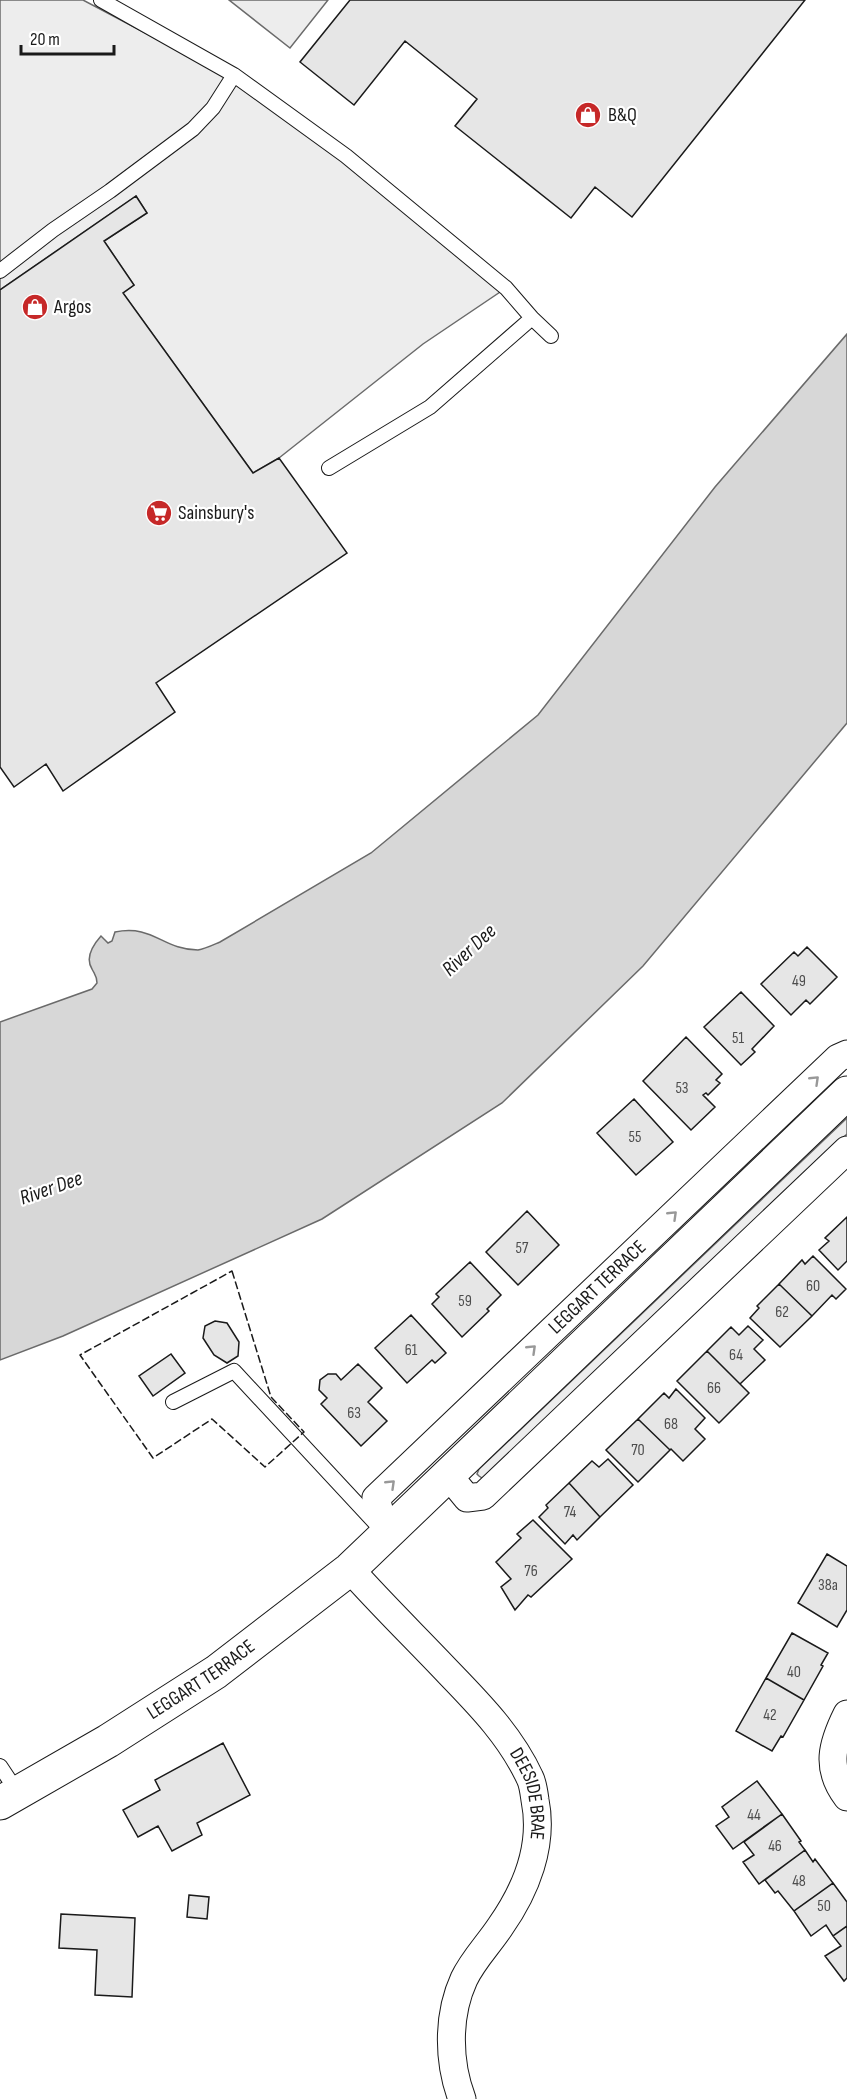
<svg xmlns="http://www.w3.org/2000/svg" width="847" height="2099" viewBox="0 0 847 2099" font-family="'Sofia Sans Condensed',sans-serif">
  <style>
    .built { fill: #ededed; stroke: #6a6a6a; stroke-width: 1.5 }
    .water { fill: #d7d7d7; stroke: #6a6a6a; stroke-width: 1.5 }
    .building { fill: #e6e6e6; stroke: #1a1a1a; stroke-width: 1.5 }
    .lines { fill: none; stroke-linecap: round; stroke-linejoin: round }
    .service-casing { stroke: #1a1a1a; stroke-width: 16 }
    .minor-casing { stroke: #1a1a1a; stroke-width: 29 }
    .secondary-casing { stroke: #1a1a1a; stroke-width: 35 }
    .service { stroke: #fff; stroke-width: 14 }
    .minor { stroke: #fff; stroke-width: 27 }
    .secondary { stroke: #fff; stroke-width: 33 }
    .fence { stroke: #1a1a1a; stroke-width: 1.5; stroke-dasharray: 8 3; stroke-linecap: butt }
    .oneway { stroke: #989898 }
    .labels { text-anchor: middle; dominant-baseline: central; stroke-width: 4.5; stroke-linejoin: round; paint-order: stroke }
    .number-label { font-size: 16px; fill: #4d4d4d }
    .poi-label { font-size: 20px; fill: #1a1a1a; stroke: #fff; text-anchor: start }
    .street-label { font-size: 20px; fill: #1a1a1a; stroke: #fff }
    .water-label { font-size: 21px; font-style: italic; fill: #1a1a1a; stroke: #fff }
  </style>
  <rect width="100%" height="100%" fill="#fff"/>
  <path class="built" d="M0,0H83L223,74L346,156L506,288L423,344L279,458L253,473L123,293L134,285L104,241L147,213L136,196L0,290Z
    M229,0H328L290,48Z
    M847,1118V1134L487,1476L482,1478L479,1476L477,1474L479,1469Z"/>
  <path class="water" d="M847,334V723L643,966L502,1103L322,1219L63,1336L0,1360V1022L92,989L97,983C97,976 95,975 92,969C85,958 93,945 101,936L108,943L112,941L115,932C153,924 163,950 198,950C205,949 213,945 220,942L371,853L538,715L715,487Z"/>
  <path class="building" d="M350,0H805L632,217L595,187L571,218L455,126L477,99L405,41L354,105L300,62Z
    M136,196L147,213L104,241L134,285L123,293L253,473L279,458L347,553L156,683L175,712L63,791L46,764L14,787L0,767V290Z
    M807,947L837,977L810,1004L806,1000L791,1015L761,984L794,952L798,956Z
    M741,992L774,1026L752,1049L755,1052L741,1065L704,1027Z
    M686,1037L722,1074L716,1080L720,1083L708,1095L706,1093L703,1095L715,1107L691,1130L643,1081Z
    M634,1099L673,1142L636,1175L597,1133Z
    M527,1211L559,1245L518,1285L486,1252Z
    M847,1217V1261L838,1270L819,1250L829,1241L825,1238Z
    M813,1256L846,1289L836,1299L832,1295L812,1316L779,1284L802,1260L805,1264Z
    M470,1262L501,1295L487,1309L489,1311L462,1337L432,1304L439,1297L436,1294Z
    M779,1284L812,1316L780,1347L750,1318L759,1308L757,1306Z
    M411,1315L446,1353L435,1363L432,1360L407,1383L375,1348Z
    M215,1321L227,1323L239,1342L238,1356L227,1363L214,1355L203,1338L205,1326Z
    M748,1326L763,1340L754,1349L765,1360L740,1384L707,1351L731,1327L739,1335Z
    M707,1351L749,1393L719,1423L677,1381Z
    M171,1354L185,1373L153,1396L139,1376Z
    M358,1364L382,1388L368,1402L387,1421L361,1446L321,1404L327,1398L319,1390L320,1380L328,1374H336L341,1380Z
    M676,1389L705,1418L695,1429L705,1439L683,1461L671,1449L670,1450L638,1419L664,1393L669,1398Z
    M638,1419L670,1450L638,1482L606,1450Z
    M608,1459L633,1485L600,1517L569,1483L592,1461L599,1467Z
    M569,1483L600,1517L577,1540L573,1535L565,1544L539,1517L548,1508L546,1505Z
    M533,1520L572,1559L531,1597L528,1595L515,1610L501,1587L511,1579L496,1562L521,1538L517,1534Z
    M827,1554L847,1566V1610L837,1627L798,1603Z
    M792,1633L828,1653L821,1665L823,1666L804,1700L766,1678Z
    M766,1678L804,1700L783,1737L781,1736L772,1751L736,1731Z
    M223,1743L250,1795L197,1823L202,1835L172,1851L158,1826L138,1837L123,1810L160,1790L155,1780Z
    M757,1781L782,1814L733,1849L716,1826L729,1817L722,1807Z
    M782,1814L801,1841L799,1842L805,1850L759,1884L743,1862L754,1855L744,1842Z
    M805,1850L813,1862L815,1859L833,1883L794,1911L778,1891L775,1893L765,1880Z
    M833,1883L847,1902V1926L833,1936L826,1925L811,1936L794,1911Z
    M189,1895L209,1897L207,1919L187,1917Z
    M61,1914L135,1918L132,1997L95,1995L97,1950L59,1948Z
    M847,1926V1978L844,1981L825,1956L841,1946L833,1936Z"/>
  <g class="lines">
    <g class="service-casing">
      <path id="service" d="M101,0L234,75L346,156L506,288L532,318L551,336
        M0,271L53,230L110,191L193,129L213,108L234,75
        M329,468L430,407L532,318
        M173,1402L234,1371L378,1526
        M0,1766L18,1793"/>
    </g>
    <g class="minor-casing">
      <g id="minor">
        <path d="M449,1476L467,1498L483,1496L847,1150"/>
        <path id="s1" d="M386,1535L376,1498L838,1058L847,1054"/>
        <path id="s2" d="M350,1569C382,1605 417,1639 450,1674C481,1706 511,1737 530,1778C533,1784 534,1793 535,1800C544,1845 526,1890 500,1927C488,1945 473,1960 464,1979C447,2016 448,2062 462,2099"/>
        <path d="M847,1714C832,1744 825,1768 847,1797"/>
      </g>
    </g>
    <g class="secondary-casing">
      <g id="secondary">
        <path id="s3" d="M0,1803L108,1741L216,1672L350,1569L847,1093"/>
      </g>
    </g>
    <use href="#service" class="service"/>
    <use href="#minor" class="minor"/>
    <use href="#secondary" class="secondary"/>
    <path class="fence" d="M232,1271L271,1397L304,1432L265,1467L212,1419L153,1458L80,1355Z"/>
  </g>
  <defs><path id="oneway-chevron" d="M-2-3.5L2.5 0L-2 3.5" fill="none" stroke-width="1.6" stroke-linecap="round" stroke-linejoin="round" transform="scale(1.5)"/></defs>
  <g class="oneway">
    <use href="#oneway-chevron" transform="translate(815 1080) rotate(-44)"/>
    <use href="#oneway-chevron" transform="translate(673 1215) rotate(-44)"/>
    <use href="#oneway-chevron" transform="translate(532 1349) rotate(-44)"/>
    <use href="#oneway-chevron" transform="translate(391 1484) rotate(-44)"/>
  </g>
  <defs>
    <g id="shop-disc" transform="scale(1.35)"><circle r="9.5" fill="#c62828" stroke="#fff"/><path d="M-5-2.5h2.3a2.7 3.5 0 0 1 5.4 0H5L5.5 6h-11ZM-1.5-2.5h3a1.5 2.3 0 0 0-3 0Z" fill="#fff"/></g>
    <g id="supermarket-disc" transform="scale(1.35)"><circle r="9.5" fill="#c62828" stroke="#fff"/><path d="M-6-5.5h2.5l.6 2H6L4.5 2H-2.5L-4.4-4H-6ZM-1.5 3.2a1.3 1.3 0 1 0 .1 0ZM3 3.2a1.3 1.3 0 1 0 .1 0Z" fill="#fff"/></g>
  </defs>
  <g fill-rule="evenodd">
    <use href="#shop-disc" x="588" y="115"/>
    <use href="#shop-disc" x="35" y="307"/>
    <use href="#supermarket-disc" x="159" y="513"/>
  </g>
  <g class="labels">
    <g class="number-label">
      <text x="799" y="981">49</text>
      <text x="738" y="1038">51</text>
      <text x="682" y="1088">53</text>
      <text x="635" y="1137">55</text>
      <text x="522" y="1248">57</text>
      <text x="813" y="1286">60</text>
      <text x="465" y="1301">59</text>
      <text x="782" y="1312">62</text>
      <text x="411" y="1350">61</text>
      <text x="736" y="1355">64</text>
      <text x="714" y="1388">66</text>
      <text x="354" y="1413">63</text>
      <text x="671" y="1424">68</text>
      <text x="638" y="1450">70</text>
      <text x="570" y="1512">74</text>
      <text x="531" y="1571">76</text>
      <text x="828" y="1585">38a</text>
      <text x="794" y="1672">40</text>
      <text x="770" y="1715">42</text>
      <text x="754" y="1815">44</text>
      <text x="775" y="1846">46</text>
      <text x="799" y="1881">48</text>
      <text x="824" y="1906">50</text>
    </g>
    <g class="poi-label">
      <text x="608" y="115">B&amp;Q</text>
      <text x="54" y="307">Argos</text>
      <text x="178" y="513">Sainsbury's</text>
    </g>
    <g class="street-label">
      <text stroke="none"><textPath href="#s1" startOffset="344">LEGGART TERRACE</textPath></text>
      <text stroke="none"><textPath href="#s3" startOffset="236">LEGGART TERRACE</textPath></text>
      <text stroke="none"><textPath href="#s2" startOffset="292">DEESIDE BRAE</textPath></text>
    </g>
    <g class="water-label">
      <text transform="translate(469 950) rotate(-43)">River Dee</text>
      <text transform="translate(51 1188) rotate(-19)">River Dee</text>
    </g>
  </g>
  <path d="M21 45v9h93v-9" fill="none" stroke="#1a1a1a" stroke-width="3"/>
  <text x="30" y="45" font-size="18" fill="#1a1a1a" stroke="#ffffff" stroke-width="4.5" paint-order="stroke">20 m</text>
</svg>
